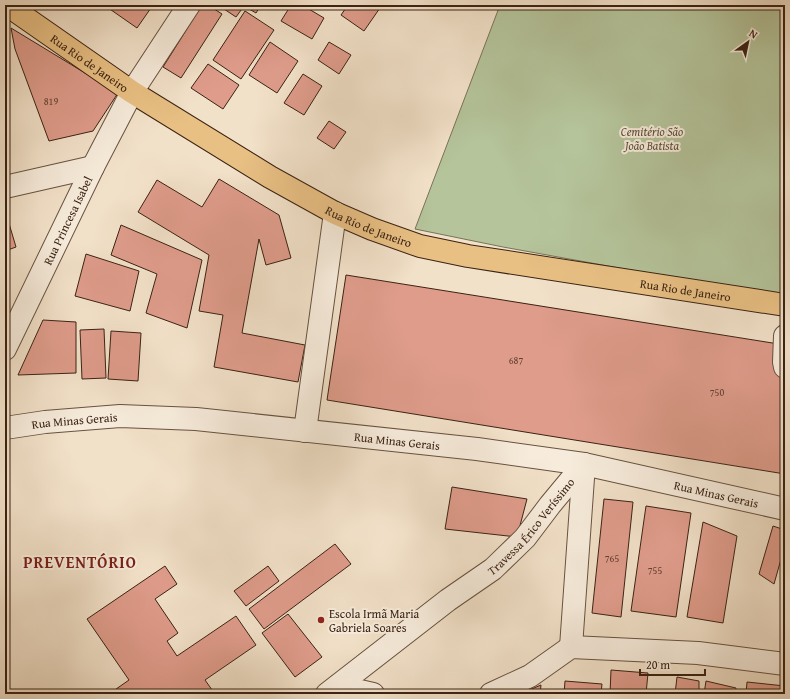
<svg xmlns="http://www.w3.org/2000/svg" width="790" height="699" viewBox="0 0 790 699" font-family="'Gentium Book Plus',serif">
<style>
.green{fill:#b5c49b;stroke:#787357}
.building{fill:#df9c8b;stroke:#3a2213}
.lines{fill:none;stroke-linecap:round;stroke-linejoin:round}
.minor-casing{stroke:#685240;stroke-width:24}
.major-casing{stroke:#3a2213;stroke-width:24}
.minor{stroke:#f7ecdc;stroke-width:22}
.major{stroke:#e9c084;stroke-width:22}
.poi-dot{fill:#8f2418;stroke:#f7ecdc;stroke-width:1.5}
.labels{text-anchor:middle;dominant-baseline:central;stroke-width:4;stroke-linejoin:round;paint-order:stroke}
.number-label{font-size:10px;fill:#634031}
.street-label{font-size:12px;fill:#3a2213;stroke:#f7ecdc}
.park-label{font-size:12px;font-style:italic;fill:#594a35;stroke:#f7ecdc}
.poi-label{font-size:12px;fill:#3a2213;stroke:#f7ecdc;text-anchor:start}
.district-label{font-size:16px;font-weight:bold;letter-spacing:1px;fill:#7a1f14;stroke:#f7ecdc}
</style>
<rect width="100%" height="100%" fill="#f2e1c9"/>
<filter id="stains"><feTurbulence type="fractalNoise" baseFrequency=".005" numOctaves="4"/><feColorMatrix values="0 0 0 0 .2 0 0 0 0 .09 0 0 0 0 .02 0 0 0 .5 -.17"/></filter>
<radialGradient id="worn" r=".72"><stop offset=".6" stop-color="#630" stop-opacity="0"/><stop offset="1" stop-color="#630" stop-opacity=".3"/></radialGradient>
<!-- green -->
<path class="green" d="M500,5h285v293l-282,-51 -88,-18z"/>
<!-- building -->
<g class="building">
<path d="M104,5h49l-16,23z"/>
<path d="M202,5h6l14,9 -41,64 -18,-11z"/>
<path d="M218,5h43l-5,8 -12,-7 -8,11z"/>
<path d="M291,5h11l22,13 -12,21 -31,-18z"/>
<path d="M348,5h34l-18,26 -23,-16z"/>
<path d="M245,11l29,19 -33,49 -28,-19z"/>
<path d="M11,28l107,65 -25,38 -44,10 -34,-92z"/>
<path d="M270,42l28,19 -21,32 -28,-18z"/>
<path d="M329,42l22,13 -12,19 -21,-14z"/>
<path d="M208,64l31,21 -16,24 -32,-21z"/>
<path d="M303,74l19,12 -18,29 -20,-12z"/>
<path d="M329,121l17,11 -12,17 -17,-11z"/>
<path d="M219,179l60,36 12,43 -25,7 -7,-26 -17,94 63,12 -7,37 -84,-15 9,-52 -24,-4 10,-56 -71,-43 19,-32 45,27z"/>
<path d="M5,210l11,37 -11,4z"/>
<path d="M121,225l81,35 -15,68 -41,-15 11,-39 -46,-19z"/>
<path d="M86,254l53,17 -9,40 -55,-15z"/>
<path d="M346,275l439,70v129l-458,-74z"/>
<path d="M43,320l33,2v51l-58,2z"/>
<path d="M104,329l2,49 -24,1 -2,-49z"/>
<path d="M111,331l30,2 -3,48 -30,-2z"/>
<path d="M452,487l75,12 -10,38 -72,-8z"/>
<path d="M604,499l29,3 -12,115 -29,-4z"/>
<path d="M646,506l45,7 -15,104 -45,-6z"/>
<path d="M703,522l34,14 -14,87 -36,-6z"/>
<path d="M773,526l12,4v15l-11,39 -15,-10z"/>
<path d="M335,544l16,20 -87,65 -15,-20z"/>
<path d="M165,566l12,18 -22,15 23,34 -11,8 10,15 59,-40 20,29 -51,35 10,14h-106l20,-14 -42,-61z"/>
<path d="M268,566l11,15 -33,25 -12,-15z"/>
<path d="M288,614l34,43 -27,20 -33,-44z"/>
<path d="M611,670l37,3 -2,21h-36z"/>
<path d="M677,677l22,4v13h-24z"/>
<path d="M565,681l37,3 -1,10h-37z"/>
<path d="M706,681l30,7 -1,6h-31z"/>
<path d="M747,682l38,4v8h-39z"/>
<path d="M541,685l-1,9h-20z"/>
</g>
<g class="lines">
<defs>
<g id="minor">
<path d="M5,187l88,-20"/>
<path d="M785,336l-1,26 1,5"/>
<path id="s1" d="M5,349l88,-182 39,-75 57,-87"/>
<path id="s2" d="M5,428l40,-6 75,-6 76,3 281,30 107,15 201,45"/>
<path d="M305,431l30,-218"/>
<path d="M571,647l13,-183"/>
<path d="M338,686l35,8"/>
<path id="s3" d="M327,694l121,-94 45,-31 32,-31 25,-33 34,-41"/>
<path d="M491,694l39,-18 41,-29 127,6 87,11"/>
</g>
<g id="major">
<path id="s4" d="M7,5l125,87 138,85 65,36 37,16 48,17 48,10 317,49"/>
</g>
</defs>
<!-- minor casing -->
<use href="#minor" class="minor-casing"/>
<!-- major casing -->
<use href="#major" class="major-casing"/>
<!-- minor -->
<use href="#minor" class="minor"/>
<!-- major -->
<use href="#major" class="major"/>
</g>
<!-- markers -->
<circle class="poi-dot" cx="321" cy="620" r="4"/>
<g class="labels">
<!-- number labels -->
<g class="number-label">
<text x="51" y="101">819</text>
<text x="516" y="360">687</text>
<text x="717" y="392">750</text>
<text x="612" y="558">765</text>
<text x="655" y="570">755</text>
</g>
<!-- street labels -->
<g class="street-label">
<text stroke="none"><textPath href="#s4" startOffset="101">Rua Rio de Janeiro</textPath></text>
<text stroke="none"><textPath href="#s1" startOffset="143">Rua Princesa Isabel</textPath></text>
<text stroke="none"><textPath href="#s4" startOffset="425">Rua Rio de Janeiro</textPath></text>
<text stroke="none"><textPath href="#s4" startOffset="749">Rua Rio de Janeiro</textPath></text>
<text stroke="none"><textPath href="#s2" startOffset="70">Rua Minas Gerais</textPath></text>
<text stroke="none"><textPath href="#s2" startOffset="394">Rua Minas Gerais</textPath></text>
<text stroke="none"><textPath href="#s2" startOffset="718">Rua Minas Gerais</textPath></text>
<text stroke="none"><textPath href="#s3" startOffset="265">Travessa Érico Veríssimo</textPath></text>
</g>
<!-- park labels -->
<g class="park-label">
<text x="652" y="131">Cemitério São<tspan x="652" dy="14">João Batista</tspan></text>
</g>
<!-- poi labels -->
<g class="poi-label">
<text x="329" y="613">Escola Irmã Maria<tspan x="329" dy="14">Gabriela Soares</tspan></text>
</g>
<!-- district labels -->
<g class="district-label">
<text x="80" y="562">PREVENTÓRIO</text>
</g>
</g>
<!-- margin -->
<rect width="790" height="699" fill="none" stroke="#f2e1c9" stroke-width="20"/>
<rect x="6" y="6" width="778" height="687" fill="none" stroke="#3a2213" stroke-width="2"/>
<rect x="10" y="10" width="770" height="679" fill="none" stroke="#3a2213"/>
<!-- north arrow -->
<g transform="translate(748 42) rotate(33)" stroke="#f7ecdc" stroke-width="3" paint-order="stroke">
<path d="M0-3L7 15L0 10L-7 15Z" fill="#3a2213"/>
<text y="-6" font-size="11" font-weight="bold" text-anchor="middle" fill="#3a2213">N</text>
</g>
<!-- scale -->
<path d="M640 669v6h65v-6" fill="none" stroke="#3a2213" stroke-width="2"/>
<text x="646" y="669" font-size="12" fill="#3a2213" stroke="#f7ecdc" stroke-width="3" paint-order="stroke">20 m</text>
<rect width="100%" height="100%" filter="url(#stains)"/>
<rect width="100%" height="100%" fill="url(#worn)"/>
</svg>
